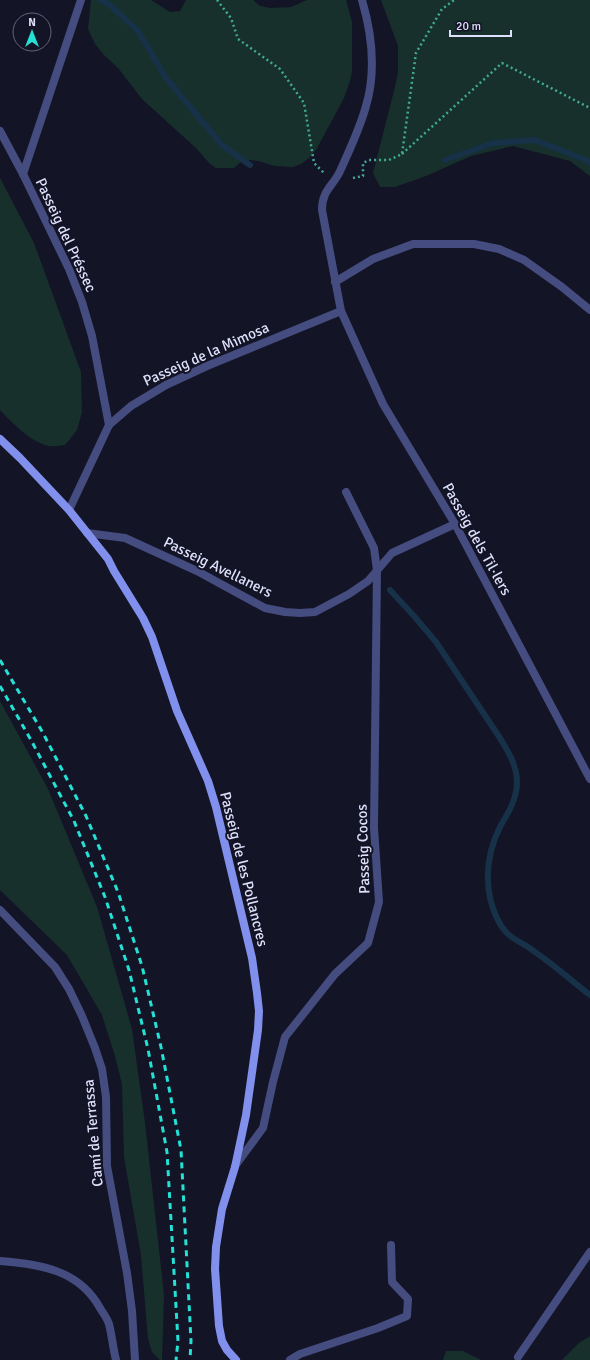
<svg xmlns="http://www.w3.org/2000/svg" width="590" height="1360" viewBox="0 0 590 1360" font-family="Signika,sans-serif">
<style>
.green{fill:#17302b}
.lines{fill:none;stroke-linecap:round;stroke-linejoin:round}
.stream{stroke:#163148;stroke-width:6}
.path{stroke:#41ab94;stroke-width:2.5;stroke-dasharray:2 3;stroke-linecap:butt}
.street{stroke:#454c7f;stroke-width:8}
.secondary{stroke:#8290ed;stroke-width:8}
.rail{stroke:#24e0d5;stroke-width:3;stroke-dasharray:6 5;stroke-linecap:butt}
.labels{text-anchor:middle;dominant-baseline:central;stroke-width:4;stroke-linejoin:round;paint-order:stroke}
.street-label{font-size:15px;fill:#dedffa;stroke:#141427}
</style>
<rect width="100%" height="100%" fill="#141427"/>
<!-- green -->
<g class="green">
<path d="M91,0h60l19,12 10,-1 6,-11h67l7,6 10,2 21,-1 16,-7h39l6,22v50l-2,9 -6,17 -28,52 -7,8 -8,6 -8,3 -18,-1 -17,-5 -8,-1 -9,2 -7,6h-18l-7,-5 -12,-14 -55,-50 -24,-31 -14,-13 -9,-11 -7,-15z"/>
<path d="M381,0h209v176l-20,-15 -57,-15 -42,10 -45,20 -31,11h-15l-7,-14 22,-86 3,-15v-26z"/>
<path d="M0,178l34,65 47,129 1,40 -5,18 -12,15c-5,0 -11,2 -16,1 -17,-3 -38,-24 -49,-36z"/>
<path d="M0,701l48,88 49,118 35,122 13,94 19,172 -2,65h-2l-8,-8 -4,-13 -7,-84 -17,-98 -2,-73 -7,-28 -13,-41 -35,-60 -67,-65z"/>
<path d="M590,1336v24h-28l17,-17z"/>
<path d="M446,1351h17l18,9h-38z"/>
</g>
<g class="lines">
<!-- stream -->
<g class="stream">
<path d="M100,0l9,4 29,27 28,47 56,67 28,20"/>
<path d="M445,160l48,-17 42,-3 51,20 4,3"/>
<path d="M390,590l24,26 22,26 62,93c9,14 19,30 19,47 0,16 -8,30 -16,43 -12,23 -16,48 -11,73 3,12 8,26 17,35 8,8 20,12 28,19 19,13 37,29 55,43"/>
</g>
<!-- path -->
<g class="path">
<path d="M217,0l14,18 7,21 42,30 24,34 10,60 10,10"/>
<path d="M402,154l100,-91 88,45"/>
<path d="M353,178l10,-2v-13l6,-3h20l13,-6 14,-101 26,-44 12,-9"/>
</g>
<!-- street -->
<g class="street">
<path d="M362,0c10,34 14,72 4,106 -6,22 -16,43 -25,63 -7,17 -19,20 -19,41l19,101 42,93 72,120 135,255"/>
<path d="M0,131l23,43 46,95 13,33 10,34 17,89"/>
<path d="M23,174l58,-174"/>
<path d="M335,282l38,-23 40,-15h61l25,5 25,11 38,27 28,23"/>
<path d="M69,510l40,-85 22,-19 35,-21 41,-19 134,-55"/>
<path d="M87,533l38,5 72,33 68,37 20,4 15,1 15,-1 34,-18 19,-13 24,-28 63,-29"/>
<path d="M0,910l55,57 14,22 13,27 13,32 7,21 4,28 1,69 20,107 5,38 3,49"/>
<path d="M235,1166l28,-38 10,-46 12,-45 50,-63 33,-31 11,-41 -5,-74 3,-258 -3,-22 -28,-56"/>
<path d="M0,1261c40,3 79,9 100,47 3,5 7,10 9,16 3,12 4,24 7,36"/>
<path d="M518,1357l72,-105"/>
<path d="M290,1360l10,-6 78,-26 29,-12 1,-17 -16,-17 -1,-37"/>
</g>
<!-- secondary -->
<path class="secondary" d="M0,439l20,19 49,52 39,49 6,12 29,47 9,19 25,74 31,70 8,26 36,151 5,35 2,18 -1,19 -12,85 -11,52 -13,42 -6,38 -1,22 4,57 3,15 5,9 9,10"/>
<!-- rail -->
<g class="rail">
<path d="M0,660l43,73 43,83 32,76 24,74 19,81 20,103 10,191 -1,19"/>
<path d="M0,686l31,54 43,81 31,76 24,73 19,79 19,103 11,189 -2,19"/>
</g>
</g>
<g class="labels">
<!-- street labels -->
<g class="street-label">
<text transform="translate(66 235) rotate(65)">Passeig del Préssec</text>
<text transform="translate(206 354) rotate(-24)">Passeig de la Mimosa</text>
<text transform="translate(477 539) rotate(61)">Passeig dels Til·lers</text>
<text transform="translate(218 567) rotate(26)">Passeig Avellaners</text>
<text transform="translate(363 849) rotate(-92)">Passeig Cocos</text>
<text transform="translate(244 869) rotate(76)">Passeig de les Pollancres</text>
<text transform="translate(93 1133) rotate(-95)">Camí de Terrassa</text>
</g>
</g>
<!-- north arrow -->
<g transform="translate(32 32)"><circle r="19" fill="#141427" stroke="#65657b"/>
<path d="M0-3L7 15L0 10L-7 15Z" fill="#24e0d5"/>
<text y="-6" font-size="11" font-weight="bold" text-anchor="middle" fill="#dedffa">N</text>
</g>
<!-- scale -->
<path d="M450 30v6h61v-6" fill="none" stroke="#dedffa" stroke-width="2"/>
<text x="456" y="30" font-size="12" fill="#dedffa" stroke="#141427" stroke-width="3" paint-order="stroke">20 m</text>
</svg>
